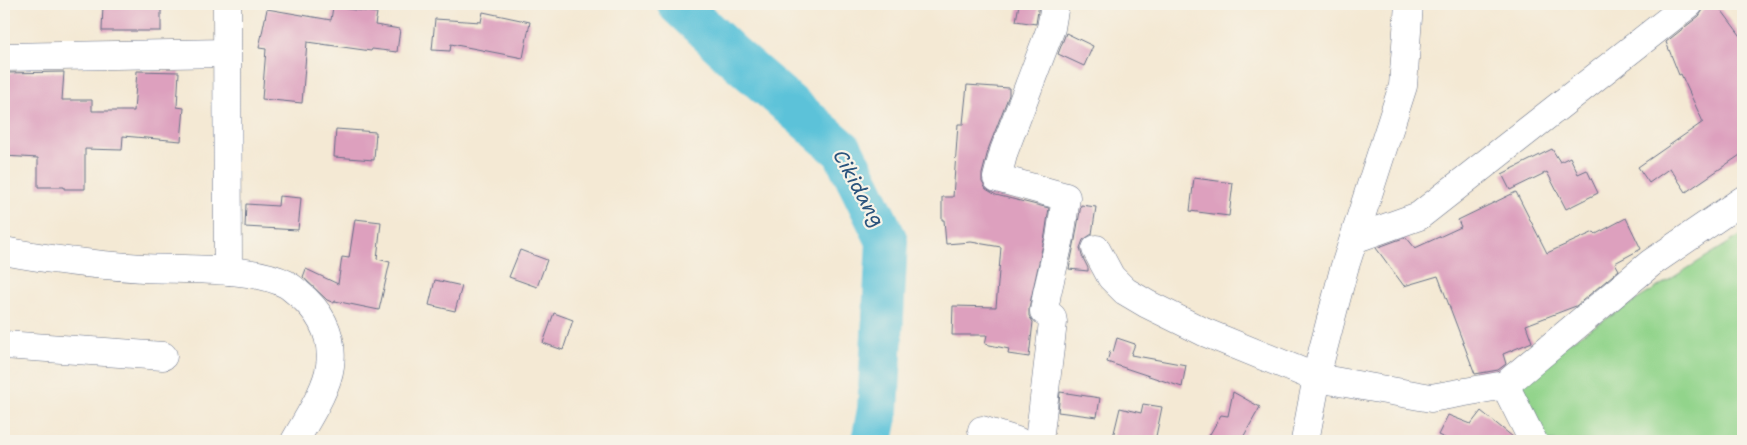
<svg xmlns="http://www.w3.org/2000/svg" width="1747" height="445" viewBox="0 0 1747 445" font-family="'Shantell Sans',sans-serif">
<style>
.green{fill:#92d48b;stroke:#568274}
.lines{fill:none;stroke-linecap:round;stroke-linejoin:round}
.river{stroke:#5cc2d9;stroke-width:42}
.building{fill:#dda0be}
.minor-casing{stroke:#677087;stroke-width:29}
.minor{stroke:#fff;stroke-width:28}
.labels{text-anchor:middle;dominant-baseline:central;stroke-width:4.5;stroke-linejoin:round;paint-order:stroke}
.water-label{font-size:20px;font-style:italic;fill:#2b547d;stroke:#f7f3e8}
</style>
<rect width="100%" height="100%" fill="#f7f3e8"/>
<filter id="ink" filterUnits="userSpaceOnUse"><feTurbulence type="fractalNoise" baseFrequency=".02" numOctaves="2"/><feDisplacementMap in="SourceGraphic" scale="10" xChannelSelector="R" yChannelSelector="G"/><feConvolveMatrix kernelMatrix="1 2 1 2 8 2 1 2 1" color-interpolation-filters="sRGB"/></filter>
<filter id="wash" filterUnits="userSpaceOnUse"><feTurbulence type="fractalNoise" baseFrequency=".0096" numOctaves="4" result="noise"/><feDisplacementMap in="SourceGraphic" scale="20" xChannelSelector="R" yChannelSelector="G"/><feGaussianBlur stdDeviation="1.12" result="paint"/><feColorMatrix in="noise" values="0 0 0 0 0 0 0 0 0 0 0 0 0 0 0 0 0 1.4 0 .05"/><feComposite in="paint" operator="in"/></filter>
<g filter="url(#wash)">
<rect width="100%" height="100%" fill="#f4e9d4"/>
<!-- green -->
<path class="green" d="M1743,234v207h-198l-37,-61z"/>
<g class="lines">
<!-- river -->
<path class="river" d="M678,4l54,51 111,96 44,90 -9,169 -6,31"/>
</g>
<g id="blocks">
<!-- building -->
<g class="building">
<path d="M103,4h58v27h-59z"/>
<path d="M1019,4h20l-3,20 -20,-3z"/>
<path d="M1704,4h13l26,35v114l-57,39 -16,-24 -21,15 -11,-16 65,-45 -22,-48 -2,1 -13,-33 33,-26 4,-6z"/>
<path d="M333,7l44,6 -2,12 25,4 -3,23 -25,-3 -1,2 -64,-9 -5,61 -40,-4 4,-50 -7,-1 8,-39 64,11z"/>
<path d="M483,12l47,10 -7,36 -72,-14 -1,7 -18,-1 3,-31 46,3z"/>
<path d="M1066,33l27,13 -9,20 -26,-12z"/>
<path d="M137,71l42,1 -2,35 7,1 -3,33 -58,-5 -1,14 -37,-1v40h-21v-2h-26v-29l-34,-2v-83l60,-1 -2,28h30v11h42z"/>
<path d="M967,85l42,3v7l-20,52 -7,27v8l4,7 10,6 53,13 -4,27 -16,73v8l4,6 -4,35 -21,-3 1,-5 -24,-5 2,-9h-35l1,-29 43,1 5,-60 -30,-5 -25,2 -2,-24h-2v-23h11l5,-73h5z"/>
<path d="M336,129l40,3 -2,28 -40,-3z"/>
<path d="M1552,149l8,13 10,-5 8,17 9,-4 11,23 -32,16 -19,-37 -37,18 -8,-16z"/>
<path d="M1194,178l39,5 -4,33 -39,-5z"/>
<path d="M1516,192l31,61 47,-21 2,2 30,-16 15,31 -26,14 4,7 -43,36 -50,19 6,17 -29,12 3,10 -8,6 -23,4 -37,-98 -34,10 -28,-38 30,-11 9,11 46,-21 -3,-7z"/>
<path d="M279,196l22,2 -3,32 -53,-3 1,-23 32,2z"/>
<path d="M1081,205l15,2 -4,27 -9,6 -3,8 2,8 6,12v3l-19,-2 6,-29z"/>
<path d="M355,219l26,3 -4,37 13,3 -11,48 -44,-9 -1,2 -7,-3 -24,-23 3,-8 32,15 4,-27 7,1z"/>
<path d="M520,250l27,10 -10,27 -28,-10z"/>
<path d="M435,280l27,6 -7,25 -26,-6z"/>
<path d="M554,313l19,7 -10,30 -20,-7z"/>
<path d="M1117,338l18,6 -4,11 55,10 -4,22 -75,-25 3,-11 3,1z"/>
<path d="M1060,392l40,6 -3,19 -39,-5z"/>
<path d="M1233,392l27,15 -19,34h-35l15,-26 7,1z"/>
<path d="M1143,404l19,3 -7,34h-43l8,-33 21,5z"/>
<path d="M1481,411l32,26 3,4h-65l-13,-6 10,-20 23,9z"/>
</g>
</g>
</g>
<g filter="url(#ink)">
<use href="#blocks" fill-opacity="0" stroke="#677087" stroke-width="1"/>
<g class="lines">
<defs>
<g id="minor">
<path d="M227,4l1,267"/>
<path d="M4,57l222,-4"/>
<path d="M1354,239l65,-23 270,-212"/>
<path d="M1096,249l15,28 14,14 22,13 57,28 113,46 114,20 74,-13 28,56"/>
<path d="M4,251c46,9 92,14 139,17 41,2 107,-2 143,16 4,2 8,6 12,9 23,19 36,43 32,73 -3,24 -23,53 -35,75"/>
<path d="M4,345l159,11"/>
<path d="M1505,385l146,-122 92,-63"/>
<path d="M982,430l35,11"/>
<path d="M1039,441l14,-119 -1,-5 -8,-6 3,-18 13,-55 6,-41 -69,-19 7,-27 47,-123 4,-24"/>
<path d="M1305,441l15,-80 24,-92 59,-183 6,-82"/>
</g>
</defs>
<!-- minor casing -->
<use href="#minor" class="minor-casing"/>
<!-- minor -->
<use href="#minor" class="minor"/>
</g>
</g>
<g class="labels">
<!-- water labels -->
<g class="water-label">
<text transform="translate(859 188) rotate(61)">Cikidang</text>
</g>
</g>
<!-- margin -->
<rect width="1747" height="445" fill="none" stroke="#f7f3e8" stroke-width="20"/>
</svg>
